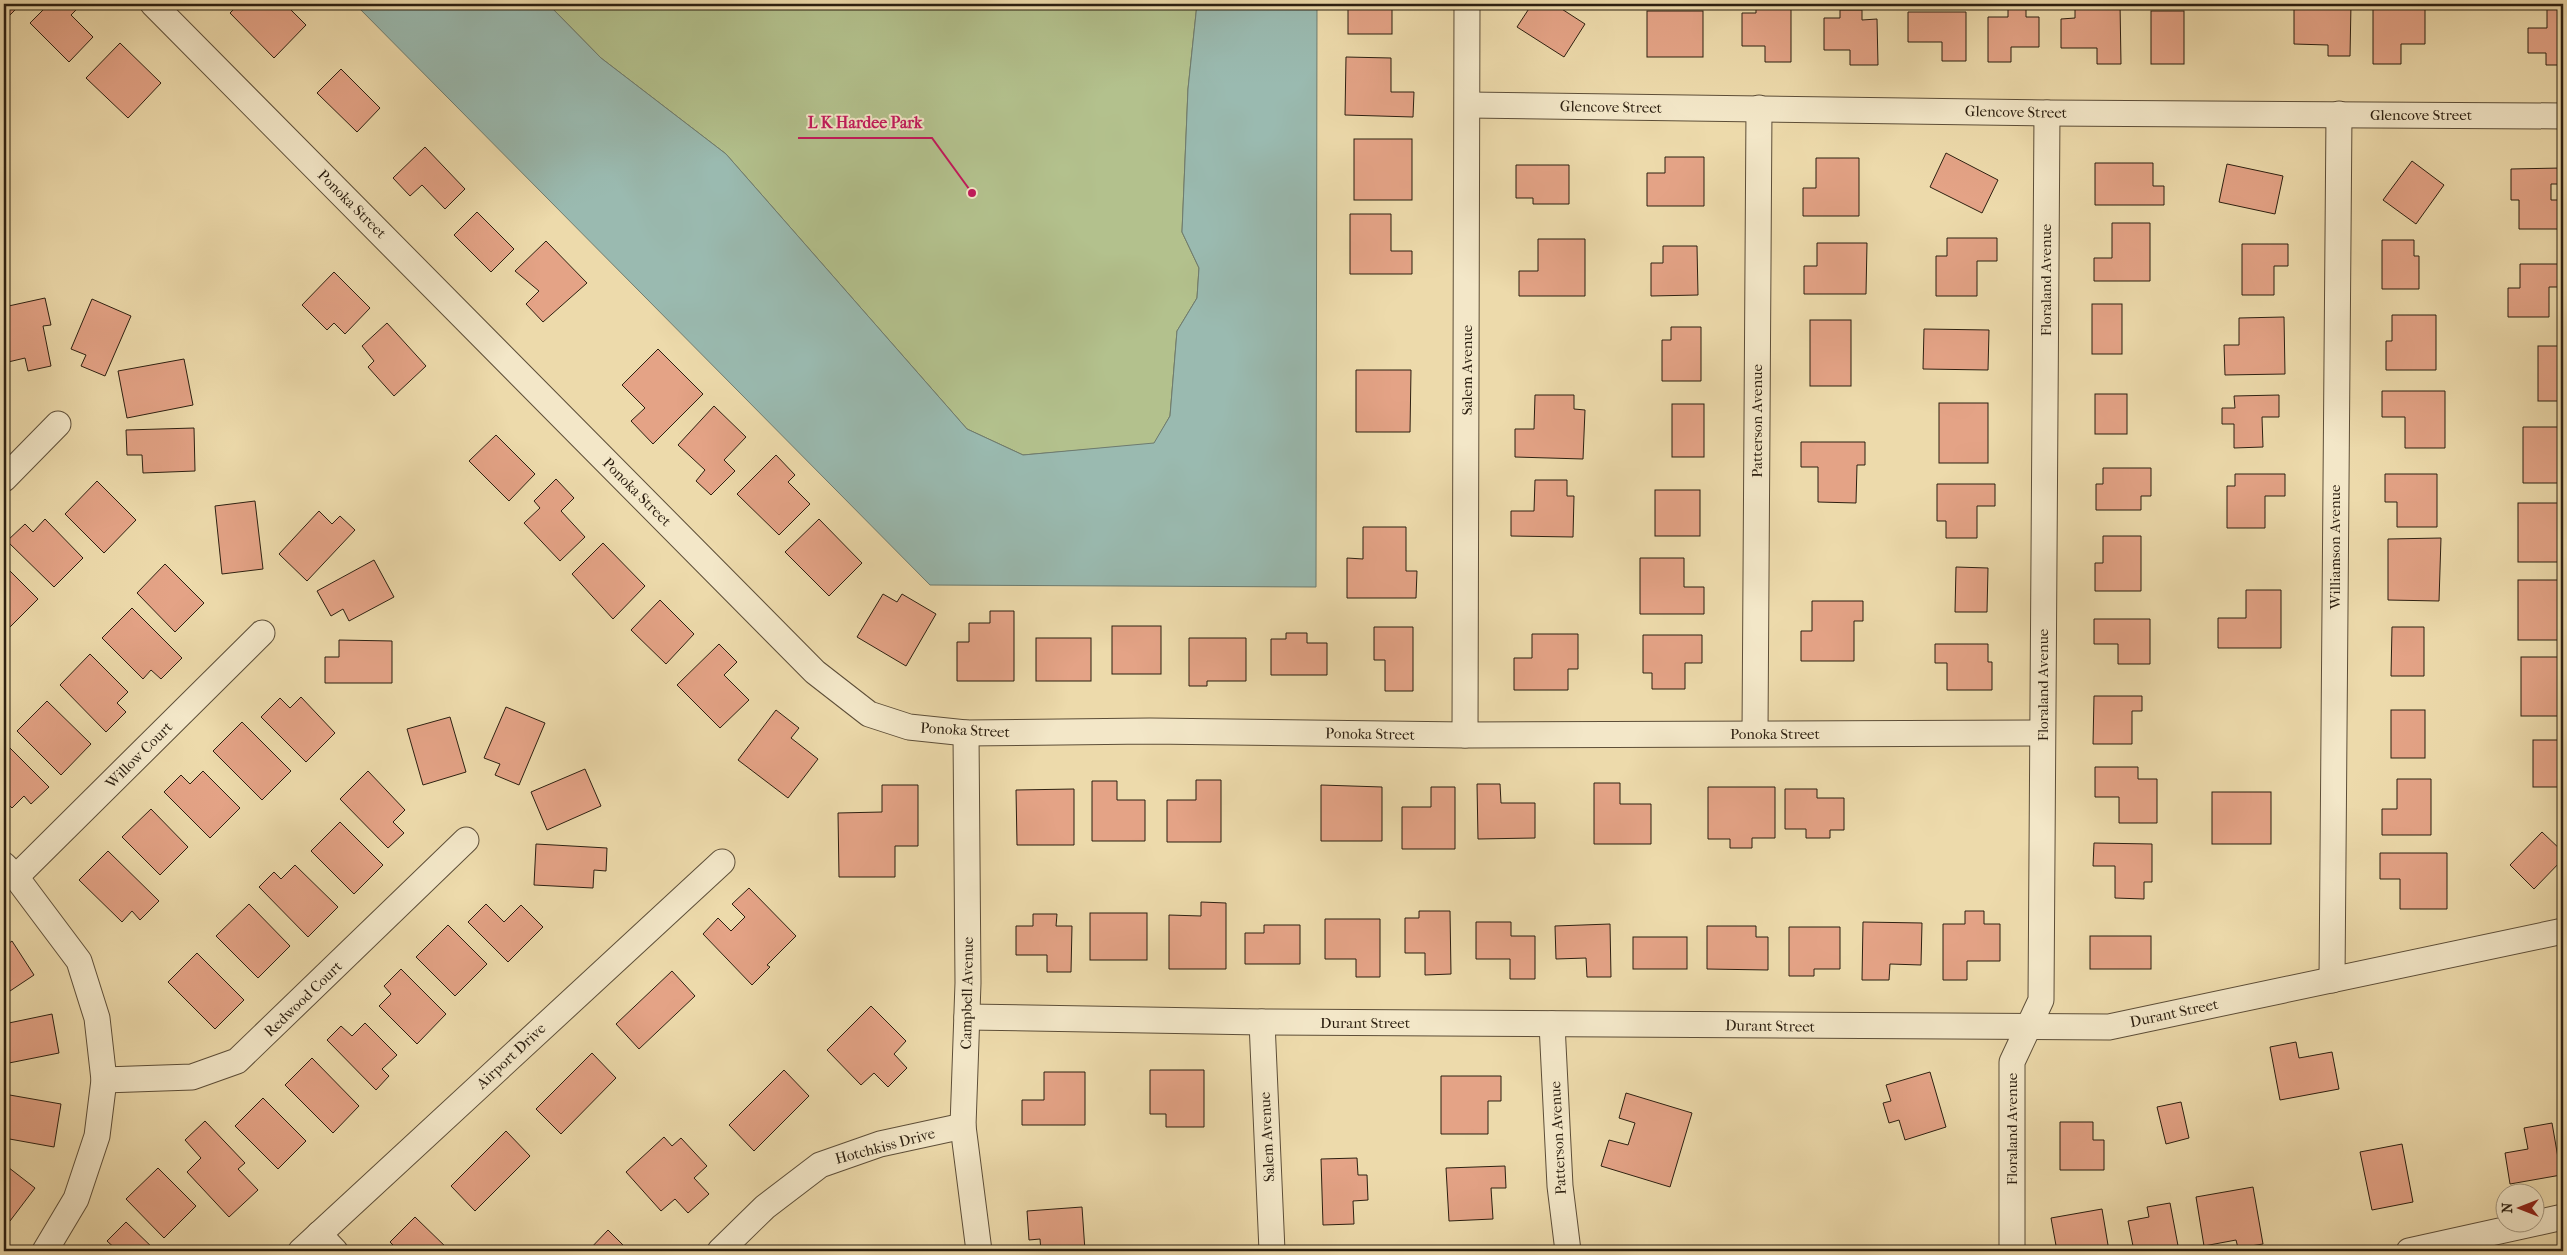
<svg xmlns="http://www.w3.org/2000/svg" width="2567" height="1255" viewBox="0 0 2567 1255" font-family="'IM FELL French Canon',serif">
<style>
.green{fill:#b3c18d;stroke:#70704f}
.water{fill:#9abab0;stroke:#6e7c70}
.building{fill:#e4a386;stroke:#2d2011}
.lines{fill:none;stroke-linecap:round;stroke-linejoin:round}
.minor-casing{stroke:#5d4e38;stroke-width:27}
.minor{stroke:#f3e7c8;stroke-width:25}
.labels{text-anchor:middle;dominant-baseline:central;stroke-width:4;stroke-linejoin:round;paint-order:stroke}
.street-label{font-size:15px;fill:#2d2011;stroke:#f3e7c8}
.leader{fill:none;stroke:#c2185b;stroke-width:2}
.callout-dot{fill:#c2185b;stroke:#f3e7c8;stroke-width:2}
.callout-label{font-size:16px;text-anchor:middle;font-weight:bold;fill:#c2185b;stroke:#f3e7c8;stroke-width:4;stroke-linejoin:round;paint-order:stroke}
</style>
<rect width="100%" height="100%" fill="#eddaab"/>
<filter id="stains"><feTurbulence type="fractalNoise" baseFrequency=".004" numOctaves="4"/><feColorMatrix values="0 0 0 0 .2 0 0 0 0 .09 0 0 0 0 .02 0 0 0 .5 -.17"/></filter>
<radialGradient id="worn" r=".72"><stop offset=".6" stop-color="#630" stop-opacity="0"/><stop offset="1" stop-color="#630" stop-opacity=".3"/></radialGradient>
<!-- green -->
<path class="green" d="M548,4h649l-9,85 -6,143 17,36 -2,30 -20,33 -7,85 -16,28 -131,11 -56,-26 -241,-275 -125,-96z"/>
<!-- water -->
<path class="water" d="M355,4h193l53,54 125,96 241,275 56,26 131,-12 16,-27 7,-85 20,-33 2,-30 -17,-36 6,-143 9,-85h120l-1,583 -386,-2z"/>
<!-- building -->
<g class="building">
<path d="M4,4h17l-17,17z"/>
<path d="M49,4h33l-11,11 22,22 -24,25 -39,-39z"/>
<path d="M239,4h46l21,21 -32,33 -44,-45z"/>
<rect x="1348" y="4" width="44" height="30"/>
<path d="M1532,4h22l31,20 -21,33 -47,-30z"/>
<path d="M1756,4h35v58h-26v-16h-23v-33h14z"/>
<path d="M2008,4h18v13h13v30h-28v15h-23v-45h20z"/>
<path d="M2099,4h21l1,60h-24v-16h-36v-29l14,-1v-12h24z"/>
<path d="M2294,4h57l-1,52h-22v-11l-34,-1z"/>
<path d="M2373,5h52v39h-24v20h-28z"/>
<path d="M2547,8h16v57h-17v-12h-18v-25h19z"/>
<path d="M1840,10h22v10l15,-1 1,46h-28v-15h-26v-32h16z"/>
<rect x="1647" y="11" width="56" height="46"/>
<rect x="2151" y="11" width="33" height="53"/>
<path d="M1908,12h58v49h-24v-19h-34z"/>
<path d="M120,43l41,40 -33,35 -42,-40z"/>
<path d="M1346,57l45,1v34h23l-1,25 -68,-2z"/>
<path d="M341,69l39,39 -23,24 -40,-39z"/>
<rect x="1354" y="139" width="58" height="61"/>
<path d="M425,147l40,42 -20,20 -23,-24 -12,11 -17,-18z"/>
<path d="M1946,153l52,27 -16,33 -52,-26z"/>
<path d="M1665,157h39v49h-57v-33h18z"/>
<path d="M1816,158h43v58h-56v-28h13z"/>
<path d="M2412,161l32,24 -28,39 -33,-24z"/>
<path d="M2095,163h58v23h11v19h-69z"/>
<path d="M2227,164l56,12 -8,38 -56,-12z"/>
<path d="M1516,165h53v39h-36v-6h-17z"/>
<path d="M2561,168v16h-10v16h12v29h-44v-29h-8v-31z"/>
<path d="M477,212l37,37 -23,23 -37,-37z"/>
<path d="M1350,214h41v37h21v23h-62z"/>
<path d="M2112,223h38v58h-56v-23h18z"/>
<path d="M1947,238h50v23h-20v35h-41v-40h11z"/>
<path d="M1538,239h47v57h-66v-25h19z"/>
<path d="M2382,240h32v16h5v33h-37z"/>
<path d="M546,241l41,42 -44,39 -17,-18 13,-13 -24,-20z"/>
<path d="M1817,243h50l-1,51h-62v-28h13z"/>
<path d="M2242,244h46v22h-14v29h-32z"/>
<path d="M1663,246h34l1,49 -47,1v-33h12z"/>
<path d="M2520,264h43v23h-14v30h-41v-29h12z"/>
<path d="M334,272l36,36 -25,26 -11,-11 -7,7 -25,-25z"/>
<path d="M45,298l6,27 -8,1 8,40 -23,5 -3,-13 -21,5v-56z"/>
<path d="M92,299l39,17 -26,60 -24,-10 5,-11 -15,-6z"/>
<rect x="2092" y="304" width="30" height="50"/>
<path d="M2392,315h44v55h-50v-29h6z"/>
<path d="M2284,317l1,57 -60,1 -1,-30h15v-27z"/>
<rect x="1810" y="320" width="41" height="66"/>
<path d="M387,323l39,43 -32,30 -26,-29 6,-6 -12,-15z"/>
<path d="M1671,327h30v54h-39v-41h9z"/>
<path d="M1924,329l65,1 -1,40 -65,-1z"/>
<rect x="2538" y="346" width="25" height="55"/>
<path d="M658,349l45,45 -50,50 -22,-23 14,-13 -23,-23z"/>
<path d="M184,359l9,46 -66,13 -9,-47z"/>
<path d="M1356,370h55l-1,62h-54z"/>
<path d="M2382,391h63v57h-40v-31h-23z"/>
<rect x="2095" y="394" width="32" height="40"/>
<path d="M1535,395h39v14l11,1 -2,49 -68,-2v-28h19z"/>
<path d="M2279,395v22h-17l1,30 -29,1v-24h-12v-16h13l-1,-12z"/>
<rect x="1939" y="403" width="49" height="60"/>
<rect x="1672" y="404" width="32" height="53"/>
<path d="M714,406l32,31 -22,23 11,11 -24,24 -15,-14 9,-11 -27,-25z"/>
<path d="M2523,427h40l-1,56h-39z"/>
<path d="M194,428l1,43 -52,2 -1,-18h-15l-1,-25z"/>
<path d="M496,435l39,39 -26,27 -40,-40z"/>
<path d="M1801,442h64v23h-8l-1,38 -38,-1v-35h-17z"/>
<path d="M776,455l19,20 -7,7 22,22 -31,31 -42,-41z"/>
<path d="M2103,468h48v28h-10v14h-45v-26h7z"/>
<path d="M2235,474h50v22h-20v32h-38v-42h8z"/>
<path d="M2385,474h52v53h-40v-25h-12z"/>
<path d="M556,479l18,19 -13,13 24,26 -25,24 -36,-38 16,-15 -6,-7z"/>
<path d="M1535,480h32v16h7l-1,41 -62,-1v-25h23z"/>
<path d="M97,481l39,39 -32,33 -39,-39z"/>
<path d="M1937,484h58v22h-18v32h-31v-17h-9z"/>
<rect x="1655" y="490" width="45" height="46"/>
<path d="M255,501l8,68 -41,5 -7,-68z"/>
<rect x="2518" y="503" width="45" height="59"/>
<path d="M319,511l13,13 8,-8 15,14 -48,51 -28,-27z"/>
<path d="M45,519l38,39 -29,29 -47,-46 18,-17 8,8z"/>
<path d="M819,519l43,44 -33,33 -44,-44z"/>
<path d="M1363,527h43v44h11l-1,27h-69v-40l16,1z"/>
<path d="M2103,536h38v55h-46v-28h8z"/>
<path d="M2441,538l-2,63 -51,-1v-61z"/>
<path d="M603,543l42,43 -32,33 -41,-45z"/>
<path d="M1640,558h44v29h20v27h-64z"/>
<path d="M374,560l20,37 -45,24 -6,-12 -12,7 -14,-25z"/>
<path d="M165,564l39,39 -29,29 -38,-39z"/>
<path d="M4,565l34,34 -32,32 -2,-2z"/>
<path d="M1956,567l32,1 -1,44h-32z"/>
<rect x="2518" y="580" width="45" height="60"/>
<path d="M2246,590h35v58h-63v-30h28z"/>
<path d="M883,594l14,8 5,-8 34,20 -30,52 -49,-29z"/>
<path d="M660,600l34,34 -28,30 -35,-34z"/>
<path d="M1812,601h51v20h-9v40h-53v-30h11z"/>
<path d="M132,608l50,50 -21,21 -10,-9 -8,9 -41,-41z"/>
<path d="M990,611h24v70h-57v-39h12v-19h21z"/>
<path d="M2094,619h56v45h-32v-20h-24z"/>
<rect x="1112" y="626" width="49" height="48"/>
<path d="M1374,627h39v64h-28v-31h-11z"/>
<path d="M2392,627h32v49h-33z"/>
<path d="M1286,633h21v10h20v32h-56v-36h15z"/>
<path d="M1532,634h46v35h-10v21h-54v-32h18z"/>
<path d="M1643,635h59v28h-17v26h-33v-16h-9z"/>
<rect x="1036" y="638" width="55" height="43"/>
<path d="M1189,638h57v43h-39v5h-18z"/>
<path d="M339,640l53,1v42h-67v-26h14z"/>
<path d="M719,644l18,18 -13,13 25,25 -29,28 -43,-43z"/>
<path d="M1935,644h53v18h4v28h-45v-27h-12z"/>
<path d="M90,654l38,38 -11,11 9,9 -20,20 -46,-47z"/>
<rect x="2521" y="657" width="42" height="59"/>
<path d="M2094,696h48v15h-10v33h-39z"/>
<path d="M301,697l34,36 -29,29 -45,-45 19,-19 10,10z"/>
<path d="M47,701l44,43 -30,31 -44,-44z"/>
<path d="M506,707l39,16 -26,62 -24,-10 5,-11 -16,-6z"/>
<path d="M776,710l23,18 -8,10 27,21 -30,39 -50,-38z"/>
<rect x="2391" y="710" width="34" height="48"/>
<path d="M450,717l16,55 -43,13 -16,-56z"/>
<path d="M242,722l49,49 -29,29 -49,-49z"/>
<rect x="2533" y="740" width="30" height="47"/>
<path d="M4,742l45,45 -18,17 -7,-8 -12,12 -8,-8z"/>
<path d="M2095,767h43v12h19v44h-38v-26h-24z"/>
<path d="M585,769l16,37 -54,24 -16,-38z"/>
<path d="M203,771l37,37 -30,30 -46,-46 17,-17 9,9z"/>
<path d="M368,771l37,39 -12,12 11,11 -16,15 -48,-49z"/>
<path d="M2397,779h34v56h-49v-26h15z"/>
<path d="M1196,780h25v62h-54v-42h29z"/>
<path d="M1092,781h25v19h28v41h-53z"/>
<path d="M1594,783h26v21h31v40h-57z"/>
<path d="M1477,784h23l1,19h34v35l-57,1z"/>
<path d="M882,785h36v61h-23v31h-56l-1,-64 44,-1z"/>
<path d="M1321,785l61,2v54h-61z"/>
<path d="M1431,787h24v62h-53v-42h29z"/>
<path d="M1708,787h67v51h-23v10h-22v-9h-22z"/>
<path d="M1074,789v56h-57l-1,-55z"/>
<path d="M1785,789h32v9h27v32h-14v8h-24v-9h-21z"/>
<rect x="2212" y="792" width="59" height="52"/>
<path d="M151,809l37,38 -28,28 -38,-38z"/>
<path d="M340,822l43,43 -29,29 -43,-43z"/>
<path d="M2542,832l21,20v7l-29,30 -24,-24z"/>
<path d="M2094,843l58,1v38h-8v17l-29,-1v-32h-22z"/>
<path d="M536,844l71,4 -1,23 -12,-1 -1,18 -59,-3z"/>
<path d="M108,851l51,50 -19,19 -8,-9 -10,11 -43,-42z"/>
<path d="M2380,853h67v56h-47v-30h-20z"/>
<path d="M295,865l43,42 -30,30 -49,-50 15,-15 7,7z"/>
<path d="M749,888l47,48 -29,29 3,2 -18,18 -49,-51 15,-16 13,13 14,-14 -13,-13z"/>
<path d="M1201,902l25,1v66h-57v-54l32,1z"/>
<path d="M249,904l41,42 -32,32 -42,-42z"/>
<path d="M486,904l18,18 17,-17 22,22 -35,35 -40,-40z"/>
<path d="M1419,911h31l1,63 -26,1v-22h-20v-35h14z"/>
<path d="M1965,911h19v13h16v37h-33v19h-24v-56h22z"/>
<rect x="1090" y="913" width="57" height="47"/>
<path d="M1033,914h24l-1,12h16l-1,46h-24v-17h-31v-29h17z"/>
<path d="M1325,919h55v58h-24v-18h-31z"/>
<path d="M1476,922h35v14h24v43h-25v-20h-34z"/>
<path d="M1863,922l59,1 -1,42 -31,-1 -1,16h-27z"/>
<path d="M1610,924l1,53h-24l-1,-19 -30,1 -1,-33z"/>
<path d="M448,925l39,39 -32,32 -39,-39z"/>
<path d="M1264,925h36v39h-55v-31h19z"/>
<path d="M1707,926h49v11h12v33l-61,-1z"/>
<path d="M1789,927h51v42h-26v7h-25z"/>
<rect x="2090" y="936" width="61" height="33"/>
<rect x="1633" y="937" width="54" height="32"/>
<path d="M12,941l22,34 -30,20v-48z"/>
<path d="M197,953l47,47 -29,29 -47,-47z"/>
<path d="M401,969l45,45 -29,30 -38,-38 12,-12 -7,-8z"/>
<path d="M672,971l23,25 -56,53 -23,-25z"/>
<path d="M871,1006l35,35 -12,13 13,14 -19,19 -14,-14 -13,12 -34,-35z"/>
<path d="M52,1014l7,39 -55,11v-40z"/>
<path d="M365,1023l32,32 -15,14 7,7 -13,14 -49,-50 14,-14 11,10z"/>
<path d="M2296,1042l3,16 33,-6 7,37 -59,11 -10,-53z"/>
<path d="M592,1053l24,25 -55,56 -25,-25z"/>
<path d="M312,1058l47,48 -26,27 -48,-48z"/>
<path d="M784,1070l25,26 -55,55 -25,-26z"/>
<path d="M1150,1070h54v57h-38v-13h-16z"/>
<path d="M1044,1072h41v53h-63v-25h22z"/>
<path d="M1930,1072l16,55 -41,13 -6,-20 -10,3 -6,-20 8,-2 -5,-16z"/>
<path d="M1441,1076h60v25h-13v33h-47z"/>
<path d="M1626,1093l66,20 -22,74 -69,-21 8,-26 19,5 7,-22 -16,-5z"/>
<path d="M4,1094l57,10 -7,43 -50,-9z"/>
<path d="M263,1098l43,43 -28,28 -43,-43z"/>
<path d="M2181,1102l8,36 -23,6 -9,-37z"/>
<path d="M205,1121l40,42 -7,6 20,21 -29,27 -42,-45 14,-14 -16,-18z"/>
<path d="M2060,1122h33v18h11v30h-44z"/>
<path d="M2552,1123l9,52 -51,9 -5,-31 23,-4 -4,-21z"/>
<path d="M506,1131l24,25 -55,55 -24,-25z"/>
<path d="M664,1137l8,9 9,-8 26,28 -13,12 15,16 -21,19 -13,-14 -14,12 -35,-39z"/>
<path d="M2402,1144l11,58 -41,8 -12,-58z"/>
<path d="M1357,1158l1,17h9l1,25 -15,1 1,23 -31,1 -2,-66z"/>
<path d="M4,1164l31,24 -25,33 -6,-4z"/>
<path d="M1505,1166l1,22h-15l2,31 -44,2 -3,-53z"/>
<path d="M158,1168l38,38 -32,32 -38,-39z"/>
<path d="M2253,1187l10,57 -25,4 -2,-8 -32,6 -8,-49z"/>
<path d="M2170,1203l9,48h-45l-6,-30 21,-4 -2,-10z"/>
<path d="M1082,1207l3,44h-44l-1,-12 -11,1 -2,-29z"/>
<path d="M2102,1209l7,42h-52l-6,-33z"/>
<path d="M415,1217l35,34h-51l-9,-9z"/>
<path d="M126,1222l30,29h-38l-11,-10z"/>
<path d="M608,1230l21,21h-41z"/>
</g>
<g class="lines">
<defs>
<g id="minor">
<path d="M153,4l662,668 54,42 40,13 57,6 184,-2 315,4 577,-2"/>
<path d="M1468,105l579,8 516,3"/>
<path d="M4,479l54,-55"/>
<path d="M966,733l2,250 -5,143 16,125"/>
<path d="M1755,733l4,-625"/>
<path d="M1465,735l2,-731"/>
<path d="M4,865l12,12 63,84 18,57 7,62 -7,56 -21,63 -31,52"/>
<path d="M16,877l246,-244"/>
<path d="M2332,980l7,-866"/>
<path d="M967,1017l295,5 847,5 454,-96"/>
<path d="M1262,1022l10,229"/>
<path d="M1552,1024l8,162 8,65"/>
<path d="M104,1080l88,-3 45,-16 229,-221"/>
<path d="M319,1234l16,17"/>
<path d="M301,1251l421,-389"/>
<path d="M720,1251l45,-44 55,-42 60,-21 83,-18"/>
<path d="M2012,1251v-189l29,-62 6,-887"/>
<path d="M2409,1251l154,-34"/>
</g>
</defs>
<!-- minor casing -->
<use href="#minor" class="minor-casing"/>
<!-- minor -->
<use href="#minor" class="minor"/>
</g>
<g class="labels">
<!-- street labels -->
<g class="street-label">
<text transform="translate(1611 107) rotate(1)">Glencove Street</text>
<text transform="translate(2016 112) rotate(1)">Glencove Street</text>
<text x="2421" y="115">Glencove Street</text>
<text transform="translate(352 204) rotate(45)">Ponoka Street</text>
<text transform="translate(2046 280) rotate(-90)">Floraland Avenue</text>
<text transform="translate(1467 370) rotate(-90)">Salem Avenue</text>
<text transform="translate(1757 421) rotate(-90)">Patterson Avenue</text>
<text transform="translate(637 492) rotate(45)">Ponoka Street</text>
<text transform="translate(2335 547) rotate(-90)">Williamson Avenue</text>
<text transform="translate(2043 685) rotate(-90)">Floraland Avenue</text>
<text transform="translate(965 730) rotate(3)">Ponoka Street</text>
<text transform="translate(1370 734) rotate(1)">Ponoka Street</text>
<text x="1775" y="734">Ponoka Street</text>
<text transform="translate(139 755) rotate(-45)">Willow Court</text>
<text transform="translate(967 993) rotate(-89)">Campbell Avenue</text>
<text transform="translate(303 999) rotate(-44)">Redwood Court</text>
<text transform="translate(2174 1013) rotate(-12)">Durant Street</text>
<text x="1365" y="1023">Durant Street</text>
<text transform="translate(1770 1026) rotate(1)">Durant Street</text>
<text transform="translate(511 1056) rotate(-43)">Airport Drive</text>
<text transform="translate(2012 1129) rotate(-90)">Floraland Avenue</text>
<text transform="translate(1267 1137) rotate(-93)">Salem Avenue</text>
<text transform="translate(1558 1138) rotate(-93)">Patterson Avenue</text>
<text transform="translate(885 1146) rotate(-15)">Hotchkiss Drive</text>
</g>
</g>
<!-- callouts -->
<path class="leader" d="M972 193L932 138H798"/>
<circle class="callout-dot" cx="972" cy="193" r="5"/>
<g class="callout-label">
<text x="865" y="128">L K Hardee Park</text>
</g>
<!-- margin -->
<rect width="2567" height="1255" fill="none" stroke="#eddaab" stroke-width="20"/>
<rect x="5" y="5" width="2557" height="1245" fill="none" stroke="#2d2011" stroke-width="2.5"/>
<rect x="10" y="10" width="2547" height="1235" fill="none" stroke="#2d2011"/>
<!-- north arrow -->
<g transform="translate(2520 1208) rotate(270)"><circle r="24" fill="#f3e7c8" stroke="#a4977f"/>
<path d="M0-4L9 19L0 12L-9 19Z" fill="#8f2418"/>
<text y="-8" font-size="14" font-weight="bold" text-anchor="middle" fill="#2d2011">N</text>
</g>
<rect width="100%" height="100%" filter="url(#stains)"/>
<rect width="100%" height="100%" fill="url(#worn)"/>
</svg>
